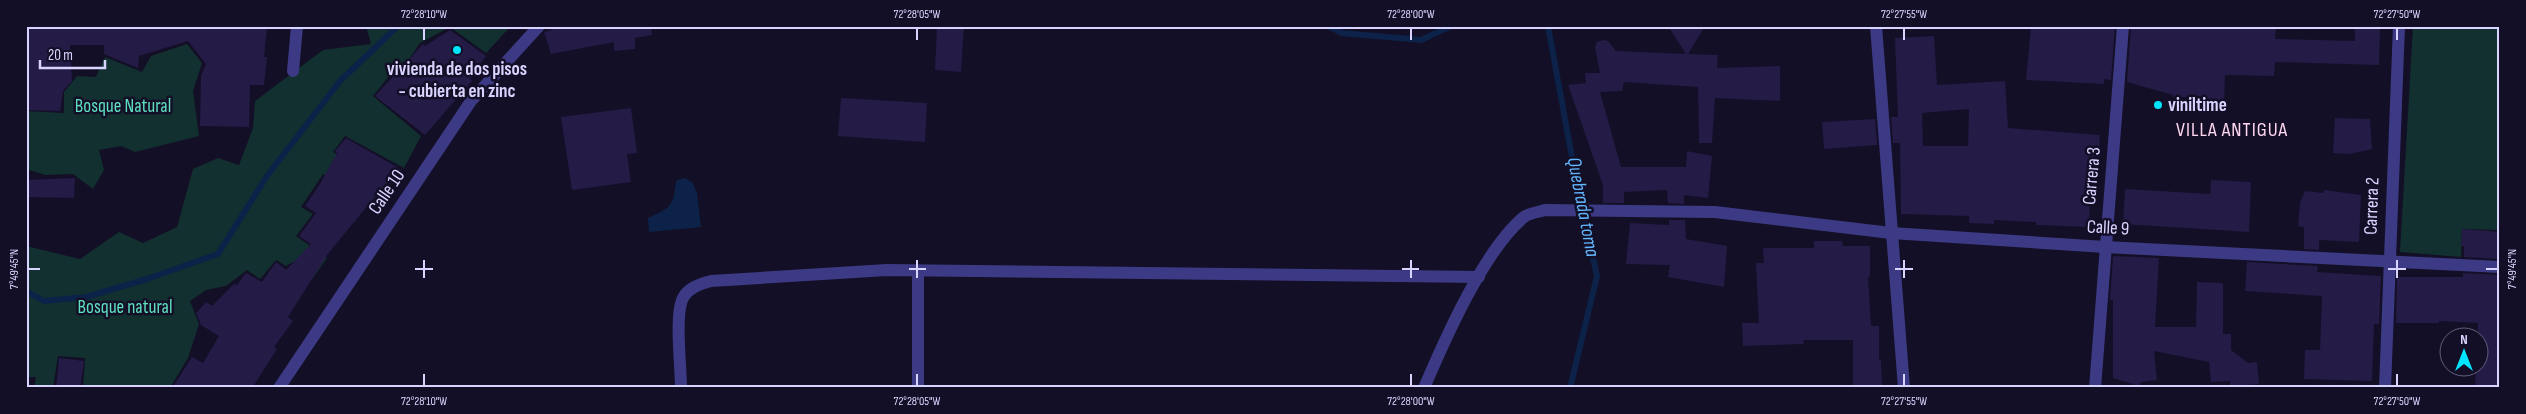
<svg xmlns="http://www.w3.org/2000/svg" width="2526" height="414" viewBox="0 0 2526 414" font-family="'Sofia Sans Condensed',sans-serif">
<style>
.green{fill:#12302f}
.water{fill:#0c2248}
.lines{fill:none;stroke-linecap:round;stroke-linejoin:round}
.stream{stroke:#0c2248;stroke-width:6}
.building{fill:#241b47;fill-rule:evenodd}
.street{stroke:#3d3a85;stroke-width:12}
.ticks{fill:none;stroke:#d9d4ff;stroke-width:2}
.poi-dot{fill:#00e5ff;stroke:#130f26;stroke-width:2}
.labels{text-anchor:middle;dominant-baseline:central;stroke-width:5;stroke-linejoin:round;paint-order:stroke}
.poi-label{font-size:19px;font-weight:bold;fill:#d9d4ff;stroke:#130f26}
.park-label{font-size:19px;fill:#5fe0c0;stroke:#130f26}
.street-label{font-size:19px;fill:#d9d4ff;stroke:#130f26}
.neighbourhood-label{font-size:20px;letter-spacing:1px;fill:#ffd6f0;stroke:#130f26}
.water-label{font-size:20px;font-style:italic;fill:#62b6ff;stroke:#130f26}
.neatline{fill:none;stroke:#d9d4ff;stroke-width:2}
.ticks-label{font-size:12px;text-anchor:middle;fill:#d9d4ff}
</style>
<rect width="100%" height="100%" fill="#130f26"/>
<!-- green -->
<g class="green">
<path d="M366,26h145l-25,27 -36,-26 -30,16 -11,16 -11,6 -25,31 48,40 -17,32 -59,-32 -12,16 55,32 -15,15 -50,-25 -22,33 12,7 -17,22 31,22 -14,20 -20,-16 -7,4 -10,-6 -16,19 -13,-9 -21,16 -20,4 -16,11 9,23 -11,34 -18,30h-87l2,-30 -27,-2 -5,32h-19l2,-11h-10v-131l54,13 39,-27 24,11 34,-16 16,-58 25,-11 21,7 14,-37 2,-27 68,-51 48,-6z"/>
<path d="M2413,26h87v204l-38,-1 -1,28 -61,-5z"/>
<path d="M187,44l15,19 -9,28 6,45 -64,16 -14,-6 -22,4 5,20 -11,19 -20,-15 -28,1 -19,-6v-58l38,2v-21l13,-16 19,1 9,-20 37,15 9,-16z"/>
</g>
<!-- water -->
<path class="water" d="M684,178l8,4 5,11 4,34 -52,5 -1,-14c10,-5 21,-8 25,-19 2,-6 1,-12 4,-19z"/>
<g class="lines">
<!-- stream -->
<g class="stream">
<path d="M1328,26l14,7 79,7 30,-14"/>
<path d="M1548,26l31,170 18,80 -27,112"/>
<path d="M26,291l18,10 42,-4 61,-18 71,-25 49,-78 73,-95 58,-55"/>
</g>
</g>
<!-- building -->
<g class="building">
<path d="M26,26h241l-3,31h3l-3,28h-14l-1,42 -49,-1 1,-50 5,-12 -18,-23 -49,15 -1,12 -34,-14v-9h-34l2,36 -9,10 -3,20 -34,-1z"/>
<path d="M563,26h88l1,9 -17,3v11l-21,2v-9l-63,12 -7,-22z"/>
<path d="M937,26h27l-3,46 -26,-2z"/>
<path d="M1668,26h37l-17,28 30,1 -1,13 63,-2v35l-65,-3 -3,45h-13l-1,-56 -74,-5 -2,9 -22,1 21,75h65l1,-16 25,5 -4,42 -24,-3v9l-16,-1 -1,-13 -43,2v11h-21v-18l-35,-100 18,-2 -1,-10h15l-5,-26 2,-5 6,-2 5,1 8,10 70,3z"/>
<path d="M2031,26h84l-4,54 -7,-1v5l-78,-4z"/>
<path d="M2131,26h145l-1,13 80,2v-15h25l-1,39 -104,-3 -1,14 -49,-1 -1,30 -37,-8h-14v-2l-46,-13z"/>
<path d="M450,30l36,26 -16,23 2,2 -47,54 -50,-39 48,-52 2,2z"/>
<path d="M1934,36l3,49 68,-4 3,47 92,7 -2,27h-7l-2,65 -53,-2v-3l-42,-2v4l-25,-1v-7l-68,-2 -1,-71h-7l-2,-26h7l-3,-79zM1969,109l-1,37h-45l-1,-33z"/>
<path d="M841,98l86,5 -2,39 -87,-6z"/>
<path d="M631,108l6,45 -10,1 4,28 -59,8 -11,-73z"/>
<path d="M2335,118l35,1 2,30 -22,5 -17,-1z"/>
<path d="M1875,119l2,26 -53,4 -2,-27z"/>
<path d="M346,138l56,32 -12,14 -3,-2 -60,73 -39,62 5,4 -19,26 3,2 -25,39h-80l20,-31 11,6 16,-27 -18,-11 -5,-12 10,-11 6,4 22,-22 3,1 9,-12 16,9 14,-20 10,8 25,-26 -12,-8 17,-23 -11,-7 15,-22 17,-31 -2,-2z"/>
<path d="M75,178l-1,20 -48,-1v-17z"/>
<path d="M2211,180l40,2 -2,50 -126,-8 2,-35 85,5z"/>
<path d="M2325,190l36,5 -2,47 -40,-2v10l-15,-1v-22l-6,-1 2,-23 5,-12 18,2z"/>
<path d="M1669,220h16l1,19 41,7 -3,41 -56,-10 2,-12 -44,-1 4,-41 39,2z"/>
<path d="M2462,229l38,3v27l-36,-2v-11h-3z"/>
<path d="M1814,241h28l1,5h27v31h-2l3,49h8v34h2l1,27 -29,1v-48h-50l1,4 -61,2 -1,-23h17l-3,-60h8l-1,-15h51z"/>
<path d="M2113,256l46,2 -4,69h41l1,-45 26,1v51h8v16l17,13 9,-1 2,22 -29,2v-5l-19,1 -2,-20 -55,-11 3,29 -16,2 -2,4 -26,-8v-78h-3z"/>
<path d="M2247,262l71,4 -1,6 64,4 -2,48h-5l-2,57 -68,-2 1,-29h15l2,-54 -77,-5z"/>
<path d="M2463,273l37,2v113h-25l1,-22h2v-43l-39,-2v2h-43l1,-46h66z"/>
<path d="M59,358l25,3 -4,27h-24z"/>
</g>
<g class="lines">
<!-- street -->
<g class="street">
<path d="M1876,26l28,362"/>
<path d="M293,71l4,-45"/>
<path d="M279,388l192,-287 68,-75"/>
<path d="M681,388c0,-22 -6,-69 1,-88 5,-12 18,-16 29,-19l176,-11 592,7"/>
<path d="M918,388v-117"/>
<path d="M1424,388c21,-49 60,-138 100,-171 5,-4 15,-5 21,-7l170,2 176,21 214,14 395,20"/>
<path d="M2095,388l28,-362"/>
<path d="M2385,388l14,-362"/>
</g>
</g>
<!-- ticks -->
<path class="ticks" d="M424,28v12M917,28v12M1411,28v12M1904,28v12M2397,28v12M424,260v18M917,260v18M1411,260v18M1904,260v18M2397,260v18M28,269h12M415,269h18M909,269h17M1402,269h17M1895,269h18M2388,269h18M2486,269h12M424,374v12M917,374v12M1411,374v12M1904,374v12M2397,374v12"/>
<!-- markers -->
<g class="poi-dot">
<circle cx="457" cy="50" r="5"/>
<circle cx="2158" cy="105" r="5"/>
</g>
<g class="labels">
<!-- poi labels -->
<g class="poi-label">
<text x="457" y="69">vivienda de dos pisos<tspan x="457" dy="22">- cubierta en zinc</tspan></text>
<text x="2168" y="105" text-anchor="start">viniltime</text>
</g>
<!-- park labels -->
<g class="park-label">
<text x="123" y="106">Bosque Natural</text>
<text x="125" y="307">Bosque natural</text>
</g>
<!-- street labels -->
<g class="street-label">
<text transform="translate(2092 176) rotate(-85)">Carrera 3</text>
<text transform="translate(387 192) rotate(-56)">Calle 10</text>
<text transform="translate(2372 206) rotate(-88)">Carrera 2</text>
<text transform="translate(2108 228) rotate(3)">Calle 9</text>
</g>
<!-- neighbourhood labels -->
<g class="neighbourhood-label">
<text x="2232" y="130">VILLA ANTIGUA</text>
</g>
<!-- water labels -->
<g class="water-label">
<text transform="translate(1583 207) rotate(79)">Quebrada toma</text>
</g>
</g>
<!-- border -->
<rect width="2526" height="414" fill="none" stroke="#130f26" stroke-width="55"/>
<!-- north arrow -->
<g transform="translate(2464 352)"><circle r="24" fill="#130f26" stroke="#625e7d"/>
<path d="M0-4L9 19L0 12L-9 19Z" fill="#00e5ff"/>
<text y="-8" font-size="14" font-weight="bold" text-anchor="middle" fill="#d9d4ff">N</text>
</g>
<!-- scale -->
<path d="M40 60v8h65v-8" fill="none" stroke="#d9d4ff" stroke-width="2.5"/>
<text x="48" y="60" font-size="15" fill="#d9d4ff" stroke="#130f26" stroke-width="4" paint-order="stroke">20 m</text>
<rect x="28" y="28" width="2470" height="358" class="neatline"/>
<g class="ticks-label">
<text x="424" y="18">72°28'10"W</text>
<text x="917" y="18">72°28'05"W</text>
<text x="1411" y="18">72°28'00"W</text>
<text x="1904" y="18">72°27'55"W</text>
<text x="2397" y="18">72°27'50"W</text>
<text transform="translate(14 269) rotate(-90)" y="4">7°49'45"N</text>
<text transform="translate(2512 269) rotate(-90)" y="4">7°49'45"N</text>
<text x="424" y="405">72°28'10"W</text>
<text x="917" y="405">72°28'05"W</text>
<text x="1411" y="405">72°28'00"W</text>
<text x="1904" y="405">72°27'55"W</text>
<text x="2397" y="405">72°27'50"W</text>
</g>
</svg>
